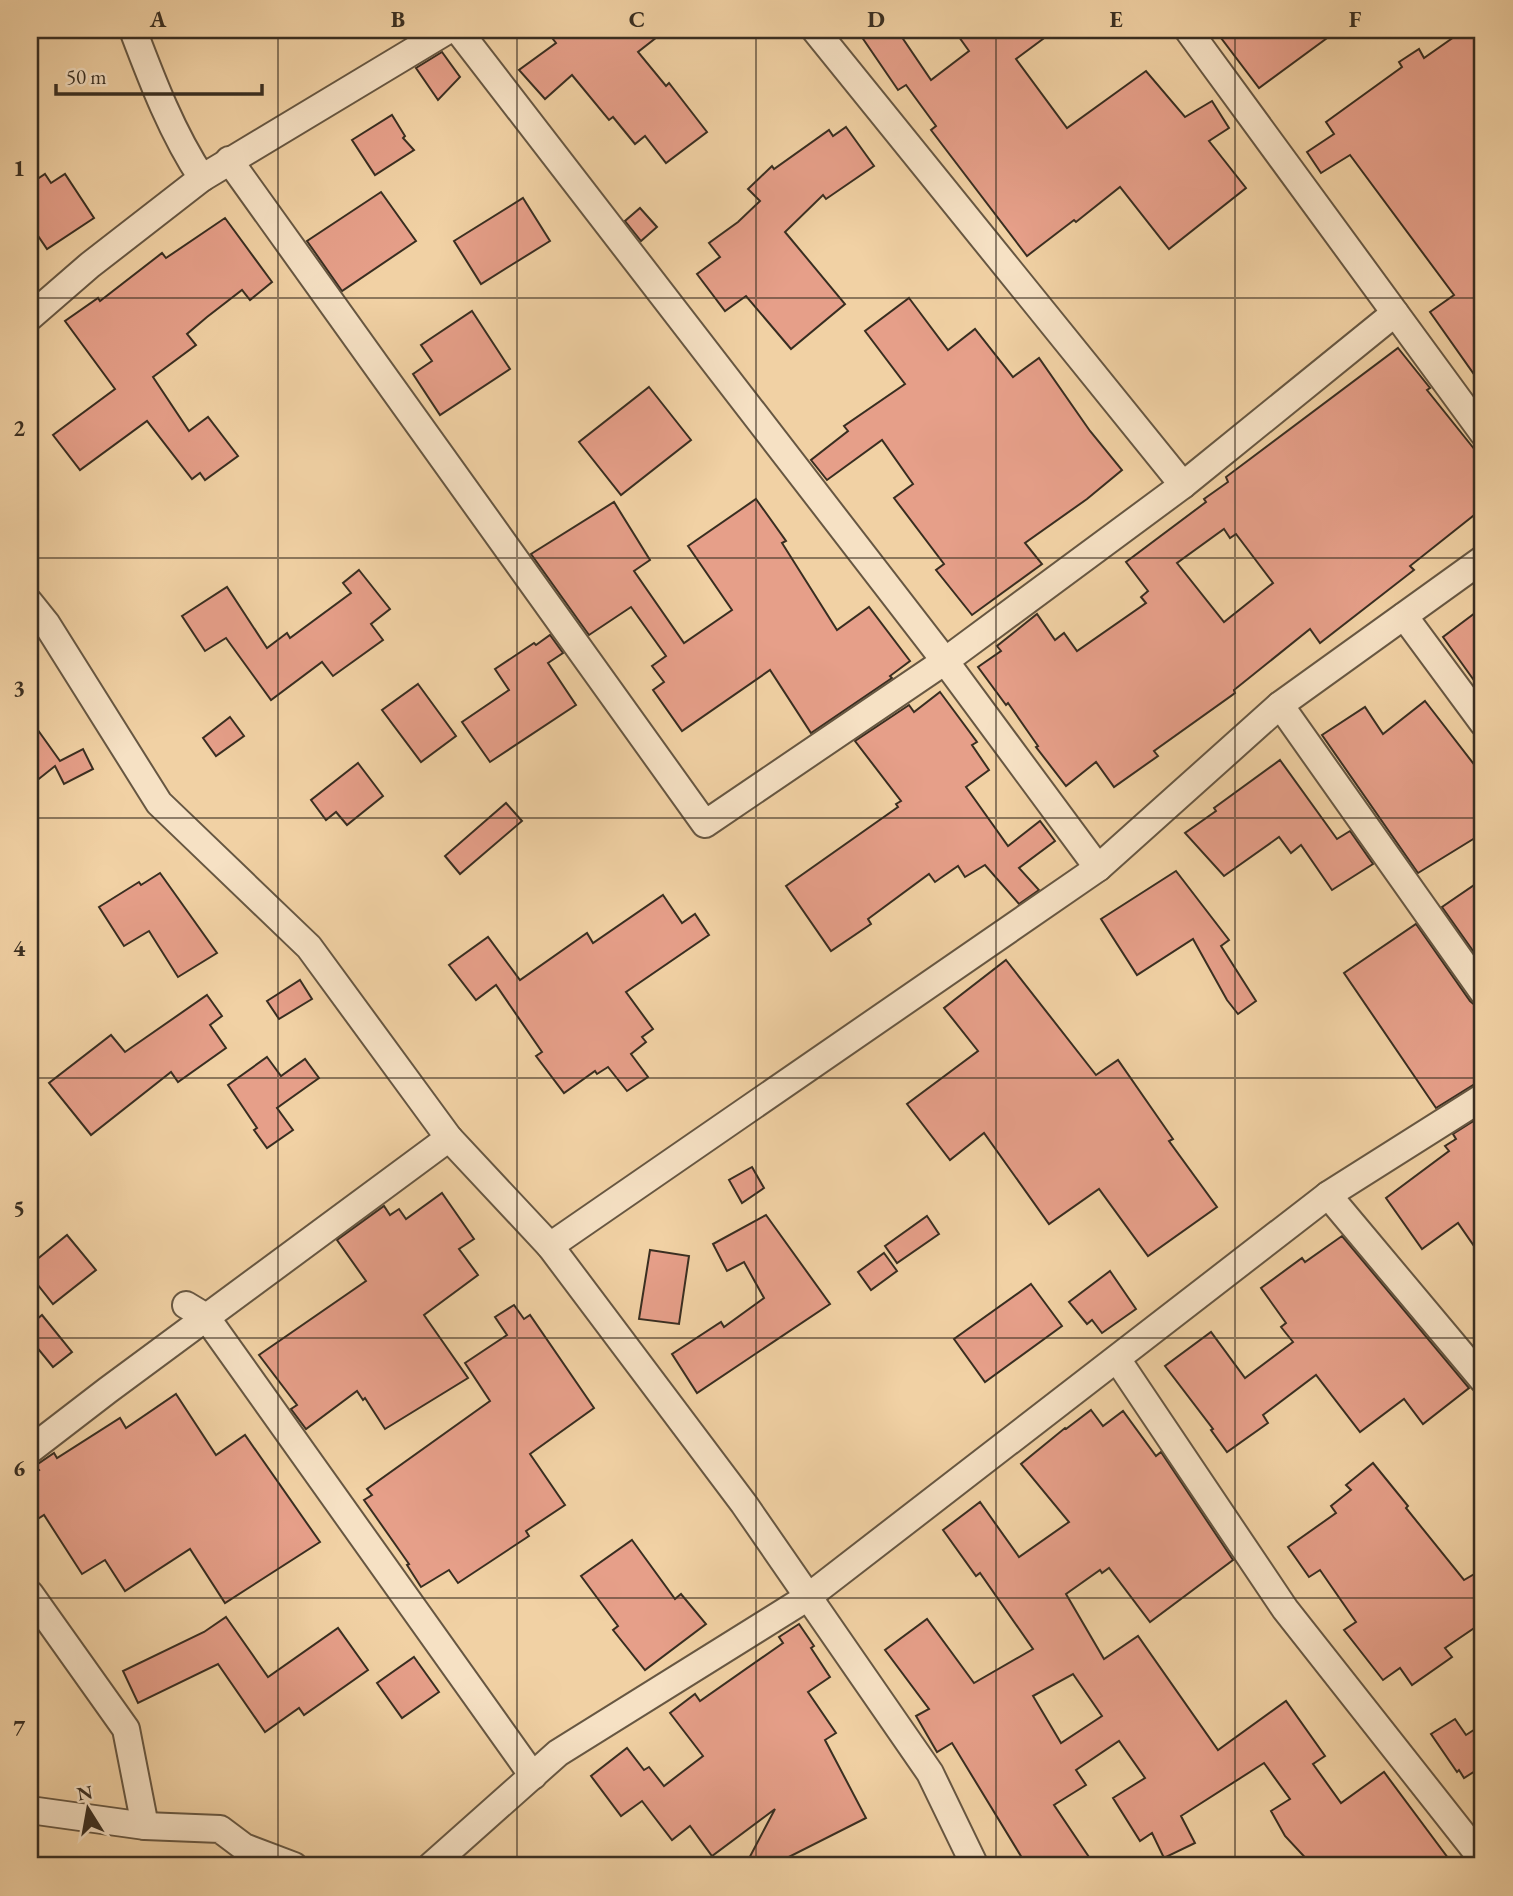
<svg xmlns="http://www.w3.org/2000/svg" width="1513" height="1896" viewBox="0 0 1513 1896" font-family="'EB Garamond',serif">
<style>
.building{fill:#e69f89;stroke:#392e21;stroke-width:2;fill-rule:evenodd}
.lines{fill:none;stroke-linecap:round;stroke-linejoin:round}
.minor-casing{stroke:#675742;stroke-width:30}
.minor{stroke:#f6e1c4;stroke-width:26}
.grid{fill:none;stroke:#392e21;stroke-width:2;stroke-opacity:0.55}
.neatline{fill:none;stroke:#392e21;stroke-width:2.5}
.grid-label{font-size:23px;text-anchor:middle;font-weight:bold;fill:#392e21}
</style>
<rect width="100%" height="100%" fill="#f1d1a4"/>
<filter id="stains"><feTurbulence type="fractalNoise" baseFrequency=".00286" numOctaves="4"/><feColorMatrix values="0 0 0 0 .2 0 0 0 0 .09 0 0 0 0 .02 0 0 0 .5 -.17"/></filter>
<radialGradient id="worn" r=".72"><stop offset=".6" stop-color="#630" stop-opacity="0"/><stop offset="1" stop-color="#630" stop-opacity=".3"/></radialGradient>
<!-- building -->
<g class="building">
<path d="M546,30h120l-28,22 28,34 3,-3 38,49 -41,31 -21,-27 -10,8 -22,-27 -4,3 -37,-45 -27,24 -26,-29 37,-27z"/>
<path d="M857,30h40l34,50 38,-29 -15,-21h101l-39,29 51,69 79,-57 39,46 27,-16 17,27 -20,13 37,47 -77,61 -49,-62 -44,35 -2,-2 -47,36 -96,-126 5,-4 -30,-41 -8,5z"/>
<path d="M1215,30h123l-79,58z"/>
<path d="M1464,30h19v357l-53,-75 24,-17 -104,-140 -29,18 -14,-21 27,-18 -8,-12 76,-55 -3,-5 20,-13 5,9z"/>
<path d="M442,52l18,25 -22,23 -22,-32z"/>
<path d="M392,115l13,21 -2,2 11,12 -39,25 -23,-35z"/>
<path d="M846,127l28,39 -48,33 -3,-4 -38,37 60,72 -54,45 -45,-53 -21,15 -28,-37 23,-17 -11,-14 29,-21 22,-21 -12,-12 24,-23 2,3 55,-39 4,6z"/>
<path d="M45,174l6,9 14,-9 29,44 -47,31 -17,-25v-40z"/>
<path d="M381,192l35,49 -74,50 -35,-50z"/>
<path d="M523,198l27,43 -69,43 -27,-43z"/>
<path d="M640,208l17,19 -16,14 -16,-20z"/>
<path d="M225,218l47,64 -22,18 -8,-10 -35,27 -20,17 9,11 -43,32 36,54 19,-14 30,39 -33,24 -5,-7 -8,6 -45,-58 -67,49 -27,-35 62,-46 -50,-68 33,-23 2,3 62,-48 4,5z"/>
<path d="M909,298l39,52 27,-21 38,48 26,-19 51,73 32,39 -35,29 -62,44 17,21 -70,51 -36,-45 8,-6 -50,-66 19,-14 -31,-44 -55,40 -16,-20 37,-29 -4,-5 61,-42 -40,-53z"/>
<path d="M472,311l38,58 -70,46 -27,-41 19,-13 -11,-16z"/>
<path d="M1398,348l32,40 -3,2 56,70v48l-73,58 4,4 -94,73 -10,-14 -76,61 1,3 -81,58 4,5 -44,31 -18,-25 -30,24 -30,-39 2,-1 -30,-43 -2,2 -28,-38 23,-16 -4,-5 40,-32 18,26 9,-7 13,18 69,-48 -5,-6 7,-6 -22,-29 80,-60 -2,-3 24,-17 -2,-5zM1224,529l6,9 6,-4 37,49 -49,39 -47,-59z"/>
<path d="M649,387l42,53 -70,55 -42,-53z"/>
<path d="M756,499l30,42 -4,2 55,87 32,-23 41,54 -20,15 2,2 -81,55 -41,-63 -88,61 -29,-41 11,-8 -12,-16 14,-10 -35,-49 -42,28 -58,-81 83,-52 36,58 -16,11 50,72 48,-33 -44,-64z"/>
<path d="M359,570l31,39 -19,15 12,16 -50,36 -11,-14 -51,38 -45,-62 -21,13 -23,-35 45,-29 40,61 20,-15 3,5 61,-45 -8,-10z"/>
<path d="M1483,607v86l-40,-56z"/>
<path d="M550,635l13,18 -15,10 28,42 -86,57 -28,-40 47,-32 -14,-21 39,-26 2,2z"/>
<path d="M418,684l38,52 -35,26 -39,-52z"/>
<path d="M940,692l37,50 -5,3 17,25 -23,17 42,59 32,-25 15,20 -36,27 20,22 -20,14 -34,-39 -20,12 -7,-11 -23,16 -6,-8 -61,45 3,5 -40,27 -45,-65 112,-79 -2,-3 5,-3 -46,-60 54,-36 5,7z"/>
<path d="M1425,701l58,75v57l-65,40 -96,-138 43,-28 18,27z"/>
<path d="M230,717l14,19 -28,20 -13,-18z"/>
<path d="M30,719l30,42 23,-12 10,20 -29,15 -9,-18 -25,20z"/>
<path d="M1280,760l57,79 13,-8 23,33 -41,26 -31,-45 -10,8 -12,-16 -55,39 -39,-43 31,-22 -2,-3z"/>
<path d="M358,763l25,33 -36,29 -11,-13 -10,8 -15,-20z"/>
<path d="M506,803l16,18 -62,53 -15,-18z"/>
<path d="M1176,871l53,69 -8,6 35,55 -18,13 -11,-14 -34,-61 -56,36 -36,-56z"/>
<path d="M160,873l57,80 -39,24 -29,-46 -25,15 -25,-39 40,-25 2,3z"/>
<path d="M1483,879v86l-41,-58z"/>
<path d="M663,895l19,28 13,-9 14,21 -83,57 27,37 -11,8 4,5 -15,12 17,23 -21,14 -19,-24 -11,7 -2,-3 -31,22 -28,-37 6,-4 -46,-67 -20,15 -27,-35 39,-28 32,43 67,-47 6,10z"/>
<path d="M1416,924l54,77 6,5 7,2v73l-8,3 -39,24 -92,-135z"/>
<path d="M1006,960l90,115 22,-15 55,79 -4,2 48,66 -69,49 -49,-67 -50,35 -65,-91 -34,27 -43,-56 71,-53 -34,-43z"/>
<path d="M300,980l12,19 -33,20 -12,-18z"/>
<path d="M207,995l15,21 -12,9 16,23 -48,34 -7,-10 -80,63 -42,-52 62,-48 14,17z"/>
<path d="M267,1057l14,19 24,-17 14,19 -42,30 16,22 -26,18 -13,-18 3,-2 -29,-43z"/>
<path d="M1483,1115v144l-25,-36 -36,26 -36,-51 63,-47 -4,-5 11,-7 -3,-5z"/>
<path d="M752,1167l12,21 -22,15 -13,-23z"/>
<path d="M442,1193l32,46 -15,10 19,26 -54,40 44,63 -83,51 -20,-31 -2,2 -6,-9 -51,38 -15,-20 6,-4 -38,-50 107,-74 -29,-41 47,-34 6,9 9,-6 7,10z"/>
<path d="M766,1215l64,89 -133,89 -25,-39 49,-32 3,5 40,-29 -20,-36 -17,9 -14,-27z"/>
<path d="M927,1216l12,18 -42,29 -12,-17z"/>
<path d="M67,1235l29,35 -43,34 -23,-29v-10z"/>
<path d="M1342,1236l127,152 -46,36 -19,-25 -44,33 -44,-57 -53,40 5,8 -41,29 -16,-22 2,-1 -48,-63 46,-34 34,46 48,-36 -12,-15 5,-4 -25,-35 41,-30 3,4z"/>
<path d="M650,1250l39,6 -10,68 -40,-5z"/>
<path d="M884,1253l13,18 -26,19 -13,-18z"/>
<path d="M1110,1271l26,38 -34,24 -10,-13 -5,4 -18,-22z"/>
<path d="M1031,1284l31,42 -77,56 -31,-43z"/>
<path d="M514,1305l10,14 6,-4 64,93 -64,46 35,51 -39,26 3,5 -71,47 -9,-13 -28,17 -14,-22 2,-1 -45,-64 8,-5 -5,-6 123,-88 -25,-38 42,-28 -12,-18z"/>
<path d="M42,1315l30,37 -19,15 -23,-28v-14z"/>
<path d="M176,1394l40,61 29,-20 75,107 -95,61 -35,-54 -65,42 -20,-31 -23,14 -38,-59 -14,9v-48l9,-6 -4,-4 19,-13 3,5 63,-40 6,10z"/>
<path d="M1091,1410l12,16 20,-15 33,45 5,-4 72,108 -83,62 -41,-54 -7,5 -2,-3 -34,24 38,65 34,-23 80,114 68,-49 39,55 -12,8 28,39 43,-31 70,94h-141l-28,-30 -14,-25 19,-12 -26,-36 -83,53 14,27 -31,15 -12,-25 -12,8 -27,-43 32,-20 -26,-37 -43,29 10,15 -32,20 41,61h-68l-75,-123 -15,9 -21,-36 13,-7 -44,-59 42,-31 47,64 59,-34 -53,-76 -4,3 -33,-46 37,-28 39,55 50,-35 -48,-58 44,-36 1,1zM1073,1674l29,42 -41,27 -28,-47z"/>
<path d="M1373,1463l35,43 -2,2 58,72 19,-11v53l-38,26 7,9 -40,28 -12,-17 -17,12 -39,-50 12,-8 -36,-52 -11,7 -21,-30 48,-34 -5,-7 20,-16 -5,-5z"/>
<path d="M632,1540l43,59 6,-5 25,30 -61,46 -32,-40 5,-4 -37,-50z"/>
<path d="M226,1617l42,60 70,-49 30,42 -64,45 -5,-7 -34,24 -47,-68 -80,39 -15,-32 81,-39z"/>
<path d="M799,1624l15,22 -3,2 19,29 -22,15 28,41 -11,7 41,78 -95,48h-26l30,-57 -63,47 -22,-30 -18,14 -30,-39 -21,15 -30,-40 36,-28 17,22 5,-3 15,19 39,-30 -33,-43 25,-19 5,7 83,-58 -4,-6z"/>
<path d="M414,1657l25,35 -37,26 -25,-35z"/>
<path d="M1455,1719l11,16 17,-11v42l-19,12 -5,-8 -2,2 -26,-38z"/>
</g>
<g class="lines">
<defs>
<g id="minor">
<path d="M133,30c19,50 39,103 69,148"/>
<path d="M458,30l487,631 153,207"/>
<path d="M815,30l368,455"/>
<path d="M1188,30l295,403"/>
<path d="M229,160l476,664 240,-163 238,-176 212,-172"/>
<path d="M30,317l60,-52 112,-87 246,-148"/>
<path d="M30,603l16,20 113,180 150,144 140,191 101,108 194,258 186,269 45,93"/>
<path d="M1404,616l79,107"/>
<path d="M1280,705l203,287"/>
<path d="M1328,1195l155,185"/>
<path d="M550,1246l548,-378 182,-163 203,-146"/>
<path d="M186,1305l20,12 327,459"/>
<path d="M1117,1359l168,250 198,251"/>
<path d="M30,1450l78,-60 341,-252"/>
<path d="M30,1594l96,135 19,97"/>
<path d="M30,1810l115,16 75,3 24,18 50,19"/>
<path d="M431,1866l127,-113 250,-156 520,-402 155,-98"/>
</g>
</defs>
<!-- minor casing -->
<use href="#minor" class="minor-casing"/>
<!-- minor -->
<use href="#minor" class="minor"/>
</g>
<!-- grid -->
<path class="grid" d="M278,30v1836M517,30v1836M756,30v1836M996,30v1836M1235,30v1836M30,298h1453M30,558h1453M30,818h1453M30,1078h1453M30,1338h1453M30,1598h1453"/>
<!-- margin -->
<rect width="1513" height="1896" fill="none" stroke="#f1d1a4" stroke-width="77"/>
<!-- north arrow -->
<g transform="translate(88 1809) rotate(349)" stroke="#f6e1c4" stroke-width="5" paint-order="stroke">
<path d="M0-5L12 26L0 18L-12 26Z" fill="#392e21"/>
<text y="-10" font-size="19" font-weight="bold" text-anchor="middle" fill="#392e21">N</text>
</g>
<!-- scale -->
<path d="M56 84v10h206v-10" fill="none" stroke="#392e21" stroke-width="3.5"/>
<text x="66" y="84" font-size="21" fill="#392e21" stroke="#f6e1c4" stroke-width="5" paint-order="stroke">50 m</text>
<rect x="38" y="38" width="1436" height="1819" class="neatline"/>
<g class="grid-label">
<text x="158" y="27">A</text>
<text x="398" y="27">B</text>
<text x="637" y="27">C</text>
<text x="876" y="27">D</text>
<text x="1116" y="27">E</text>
<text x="1355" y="27">F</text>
<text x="19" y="176">1</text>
<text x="19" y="436">2</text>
<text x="19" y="696">3</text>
<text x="19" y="956">4</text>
<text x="19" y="1216">5</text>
<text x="19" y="1476">6</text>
<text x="19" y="1736">7</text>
</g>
<rect width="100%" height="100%" filter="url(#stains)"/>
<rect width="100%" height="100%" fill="url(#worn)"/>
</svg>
